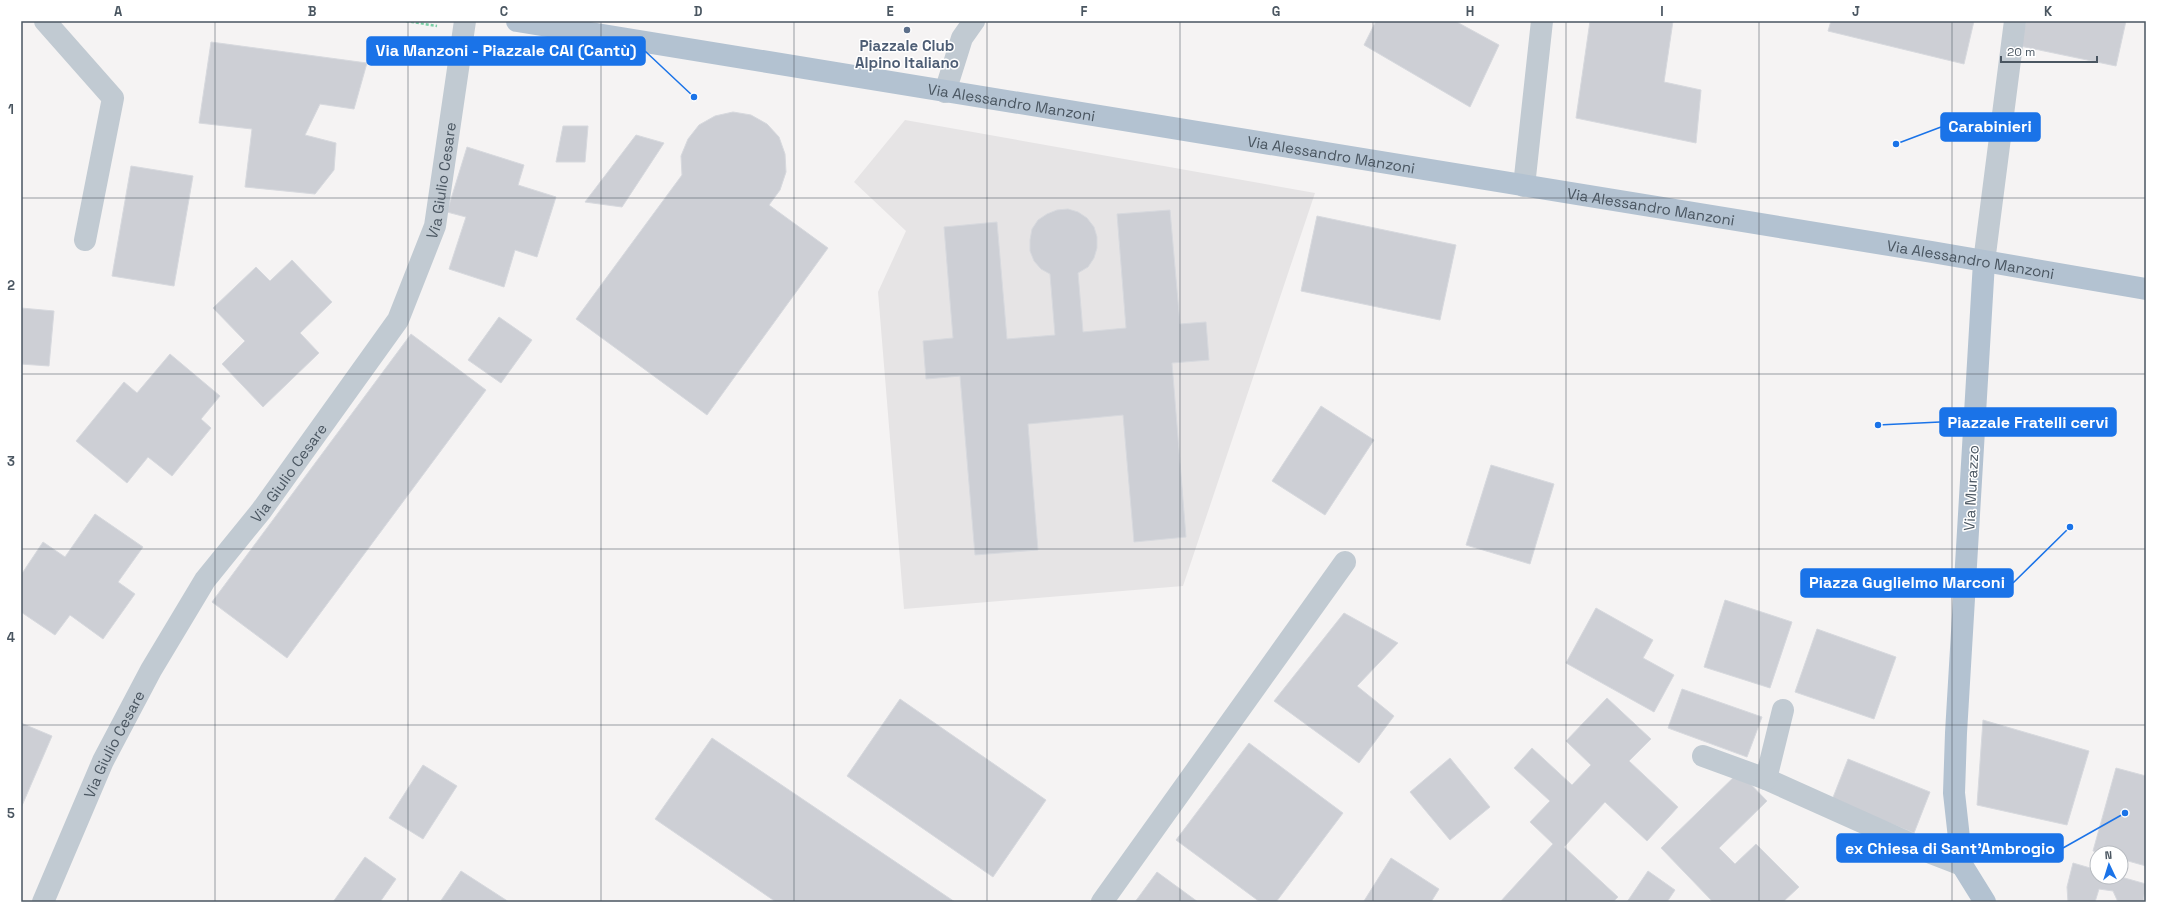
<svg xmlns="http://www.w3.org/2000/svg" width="2167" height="923" viewBox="0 0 2167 923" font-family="'Space Grotesk',sans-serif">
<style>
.education{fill:#e6e4e5}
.building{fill:#cdcfd5;stroke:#d7d9de}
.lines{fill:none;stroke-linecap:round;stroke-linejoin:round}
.path{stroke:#7ad0a6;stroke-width:2.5;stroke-dasharray:3 2;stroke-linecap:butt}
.minor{stroke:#c1cad2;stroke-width:22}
.major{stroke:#b3c2d1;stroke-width:22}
.grid{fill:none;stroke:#4a5661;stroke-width:1;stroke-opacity:0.55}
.service-dot{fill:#5c6f8a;stroke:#fff;stroke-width:1.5}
.labels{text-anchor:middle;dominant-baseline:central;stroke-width:3;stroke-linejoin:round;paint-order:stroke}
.service-label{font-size:15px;font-weight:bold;fill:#4e5e75;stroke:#fff}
.street-label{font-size:15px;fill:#4a5661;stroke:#fff}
.leader{fill:none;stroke:#1a73e8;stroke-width:1.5}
.callout-dot{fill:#1a73e8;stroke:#fff;stroke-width:1.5}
.callout{fill:#1a73e8;stroke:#1a73e8;stroke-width:1.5}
.callout-label{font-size:16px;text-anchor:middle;font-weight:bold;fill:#fff}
.neatline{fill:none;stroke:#4a5661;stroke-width:1.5}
.grid-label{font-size:13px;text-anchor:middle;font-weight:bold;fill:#4a5661}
</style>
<rect width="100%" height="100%" fill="#f5f3f3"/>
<!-- education -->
<path class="education" d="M905,120l410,73 -132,393 -279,23 -26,-317 28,-61 -52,-49z"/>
<!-- building -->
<g class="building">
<path d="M1376,21h79l44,24 -29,62 -106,-62z"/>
<path d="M1590,21h83l-9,61 37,8 -5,53 -120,-25z"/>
<path d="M1831,21h143l-10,43 -136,-33z"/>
<path d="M2026,21h100l-10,45 -96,-20z"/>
<path d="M211,42l156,21 -13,46 -34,-5 -15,31 31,8 -2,27 -19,24 -70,-7 7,-58 -53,-6z"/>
<path d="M733,112l18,3 16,9 12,13 6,17 1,18 -6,18 -11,15 59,43 -121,167 -131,-96 106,-144 -1,-19 7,-17 11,-14 16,-9z"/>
<path d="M563,126h25l-3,36h-29z"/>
<path d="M636,135l28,8 -42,64 -37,-5z"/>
<path d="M467,147l57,18 -6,20 38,12 -19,60 -22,-7 -11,37 -55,-18 17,-52 -19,-5z"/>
<path d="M131,166l62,10 -19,110 -62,-10z"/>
<path d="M1068,209l10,3 9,6 7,9 3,10v11l-3,10 -6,9 -10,6 5,59 43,-4 -9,-114 53,-4 10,114 26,-2 3,38 -37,3 14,174 -52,5 -11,-127 -95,9 10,126 -63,5 -15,-179 -34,3 -3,-38 30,-3 -9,-111 53,-5 10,117 48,-4 -5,-61 -9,-5 -7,-8 -4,-10v-11l2,-11 6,-9 9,-6 10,-4z"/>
<path d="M1317,216l139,29 -16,75 -139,-29z"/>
<path d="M292,260l40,42 -32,31 19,20 -56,54 -41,-43 23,-23 -32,-33 43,-41 14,14z"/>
<path d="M21,308l33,3 -5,55 -28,-2z"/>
<path d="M499,317l33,23 -31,43 -33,-23z"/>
<path d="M411,334l75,56 -199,268 -75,-56z"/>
<path d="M170,354l50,42 -19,23 10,9 -39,48 -24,-19 -21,26 -51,-42 48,-59 13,11z"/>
<path d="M1321,406l53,34 -49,75 -53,-34z"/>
<path d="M1491,465l63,19 -24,80 -64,-19z"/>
<path d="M95,514l48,33 -25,35 17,12 -32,45 -33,-24 -15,20 -34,-23v-37l22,-33 22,15z"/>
<path d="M1725,600l67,22 -22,66 -66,-21z"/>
<path d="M1596,608l57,32 -10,18 31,17 -20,37 -88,-49z"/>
<path d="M1344,613l54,30 -41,43 37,30 -35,47 -85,-62z"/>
<path d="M1817,629l79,28 -22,62 -79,-27z"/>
<path d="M1682,689l80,28 -15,40 -79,-29z"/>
<path d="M1607,698l44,41 -22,22 49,46 -31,34 -42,-39 -41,45 54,50 -5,5h-113l53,-58 -23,-22 20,-21 -36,-33 18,-20 40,37 19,-20 -25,-24z"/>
<path d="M900,699l146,101 -53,77 -146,-101z"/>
<path d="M1983,720l106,31 -22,74 -90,-20z"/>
<path d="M21,723l31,13 -31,72z"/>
<path d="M712,738l243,164h-179l-121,-83z"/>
<path d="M1249,743l94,70 -67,89h-16l-84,-62z"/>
<path d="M1450,758l40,49 -40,33 -40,-48z"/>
<path d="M1848,759l82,33 -16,41 -82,-33z"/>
<path d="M423,765l34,21 -34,53 -34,-21z"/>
<path d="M2116,768l30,8v90l-25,-7v-6h-20l-8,-2z"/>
<path d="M1739,772l28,29 -48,47 16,16 21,-20 43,43 -16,15h-70l-52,-54z"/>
<path d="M365,857l31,22 -16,23h-47z"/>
<path d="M1391,858l48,31 -8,13 -67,-1z"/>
<path d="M2073,863l24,7v7h24l25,7 -3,18h-25l-5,-11 -14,-2 -4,13h-27l-1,-15z"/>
<path d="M461,871l48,31h-69z"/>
<path d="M1648,871l27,19 -8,12h-40z"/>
<path d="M1157,872l41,30h-63z"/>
</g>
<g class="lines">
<!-- path -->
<path class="path" d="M406,21l31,5"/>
<!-- minor -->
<g class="minor">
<path d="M45,21l68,77 -28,142"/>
<path d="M945,92l17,-54 12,-17"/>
<path d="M1524,186l18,-165"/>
<path d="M1984,262l31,-241"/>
<path d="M1703,756l63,23 165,74 31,12"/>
<path d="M1766,779l17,-69"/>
<path id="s1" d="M43,902l60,-141 48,-91 54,-90 56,-69 137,-191 37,-94 30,-205"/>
<path d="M1102,902l243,-340"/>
</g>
<!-- major -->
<g class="major">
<path id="s2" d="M517,21l1415,231 214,37"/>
<path d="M1984,262l-28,471 -2,60 8,72 23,37"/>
</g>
</g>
<!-- grid -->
<path class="grid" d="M215,21v881M408,21v881M601,21v881M794,21v881M987,21v881M1180,21v881M1373,21v881M1566,21v881M1759,21v881M1952,21v881M21,198h2125M21,374h2125M21,549h2125M21,725h2125"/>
<!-- markers -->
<circle class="service-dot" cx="907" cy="30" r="4"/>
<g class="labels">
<!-- service labels -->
<g class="service-label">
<text x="907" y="45">Piazzale Club<tspan x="907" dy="17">Alpino Italiano</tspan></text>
</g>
<!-- street labels -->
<g class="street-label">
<text stroke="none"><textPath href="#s2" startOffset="501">Via Alessandro Manzoni</textPath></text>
<text stroke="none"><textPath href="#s2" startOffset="825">Via Alessandro Manzoni</textPath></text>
<text stroke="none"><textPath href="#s1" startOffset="832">Via Giulio Cesare</textPath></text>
<text stroke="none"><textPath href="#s2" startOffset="1149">Via Alessandro Manzoni</textPath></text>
<text stroke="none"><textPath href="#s2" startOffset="1473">Via Alessandro Manzoni</textPath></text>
<text stroke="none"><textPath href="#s1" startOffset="497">Via Giulio Cesare</textPath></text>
<text transform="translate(1971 488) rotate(-87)">Via Murazzo</text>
<text stroke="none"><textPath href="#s1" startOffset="173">Via Giulio Cesare</textPath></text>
</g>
</g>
<!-- callouts -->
<path class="leader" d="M694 97L645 51M1896 144L1941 127M1878 425L1940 422M2070 527L2013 583M2125 813L2063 848"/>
<g class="callout-dot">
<circle cx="694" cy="97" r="4"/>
<circle cx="1896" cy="144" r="4"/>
<circle cx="1878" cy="425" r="4"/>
<circle cx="2070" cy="527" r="4"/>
<circle cx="2125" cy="813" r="4"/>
</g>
<g class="callout">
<rect x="367" y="37" width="278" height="28" rx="4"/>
<rect x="1941" y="113" width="99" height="28" rx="4"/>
<rect x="1940" y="408" width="176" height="28" rx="4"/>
<rect x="1801" y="569" width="212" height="28" rx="4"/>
<rect x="1837" y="834" width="226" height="28" rx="4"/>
</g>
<g class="callout-label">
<text x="506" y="56">Via Manzoni - Piazzale CAI (Cantù)</text>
<text x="1990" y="132">Carabinieri</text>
<text x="2028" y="428">Piazzale Fratelli cervi</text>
<text x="1907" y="588">Piazza Guglielmo Marconi</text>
<text x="1950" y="854">ex Chiesa di Sant'Ambrogio</text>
</g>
<!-- border -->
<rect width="2167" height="923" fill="none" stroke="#ffffff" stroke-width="44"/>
<!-- north arrow -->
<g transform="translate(2109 865) rotate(356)"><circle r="19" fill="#ffffff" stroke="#b7bbc0"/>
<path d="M0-3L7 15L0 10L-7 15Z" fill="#1a73e8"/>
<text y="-6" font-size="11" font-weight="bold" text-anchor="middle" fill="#4a5661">N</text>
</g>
<!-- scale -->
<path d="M2001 56v6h96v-6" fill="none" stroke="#4a5661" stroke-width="2"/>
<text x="2007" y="56" font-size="12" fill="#4a5661" stroke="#ffffff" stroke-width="3" paint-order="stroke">20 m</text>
<rect x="22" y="22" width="2123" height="879" class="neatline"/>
<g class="grid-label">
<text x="118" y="16">A</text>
<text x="312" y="16">B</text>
<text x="504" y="16">C</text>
<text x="698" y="16">D</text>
<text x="890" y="16">E</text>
<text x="1084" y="16">F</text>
<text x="1276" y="16">G</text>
<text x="1470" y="16">H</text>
<text x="1662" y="16">I</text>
<text x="1856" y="16">J</text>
<text x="2048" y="16">K</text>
<text x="11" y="114">1</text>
<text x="11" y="290">2</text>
<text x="11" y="466">3</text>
<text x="11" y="642">4</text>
<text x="11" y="818">5</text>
</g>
</svg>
